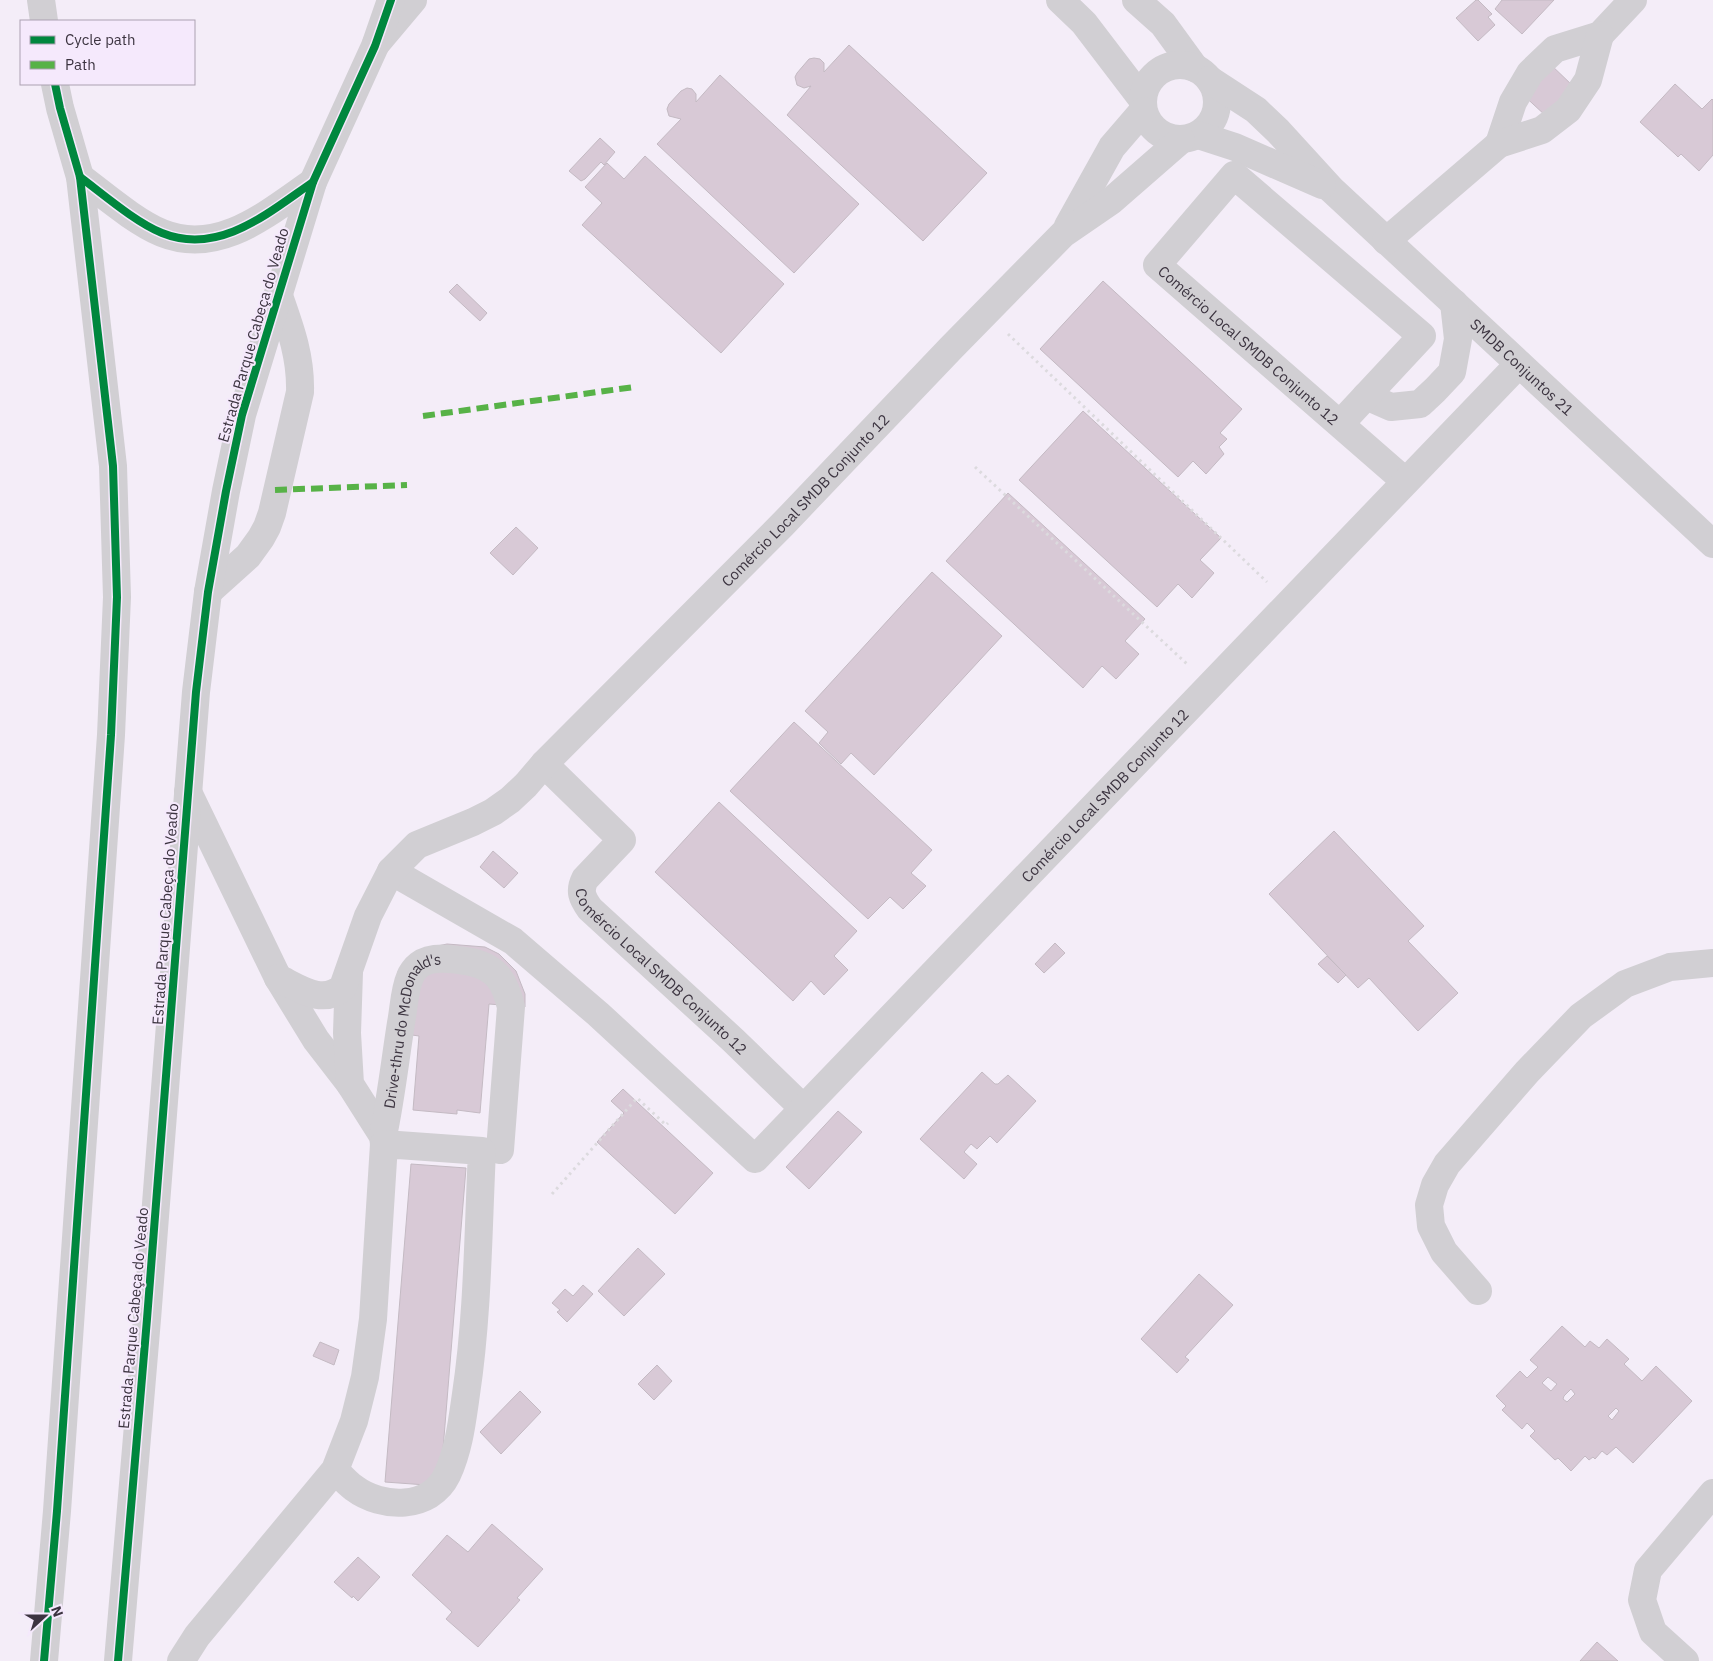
<svg xmlns="http://www.w3.org/2000/svg" width="1713" height="1661" viewBox="0 0 1713 1661" font-family="'IBM Plex Sans',sans-serif">
<style>
.building{fill:#d8c9d6;stroke:#c4bac3;fill-rule:evenodd}
.lines{fill:none;stroke-linecap:round;stroke-linejoin:round}
.path{stroke:#dcdade;stroke-width:3;stroke-dasharray:2.5 4;stroke-linecap:butt}
.minor{stroke:#d1cfd3;stroke-width:28}
.major{stroke:#d1cfd3;stroke-width:28}
.quiet{stroke:#57b247;stroke-width:6;stroke-dasharray:12 6;stroke-linecap:butt}
.cycleway-casing{stroke:#f5e9fc;stroke-width:11}
.cycleway{stroke:#00873e;stroke-width:8}
.labels{text-anchor:middle;dominant-baseline:central;stroke-width:4;stroke-linejoin:round;paint-order:stroke}
.street-label{font-size:15px;fill:#3c3440;stroke:#f5e9fc}
</style>
<rect width="100%" height="100%" fill="#f4edf8"/>
<!-- building -->
<g class="building">
<path d="M1476,0h2l14,14 -4,3 7,8 -17,16 -22,-23z"/>
<path d="M1502,0h52l-32,34 -27,-25z"/>
<path d="M849,45l138,128 -64,68 -136,-126 24,-29 -7,2 -7,-3 -2,-8 2,-4 12,-14 5,-1 6,1 4,4v9z"/>
<path d="M1548,62l25,24 -27,30 -26,-24z"/>
<path d="M720,75l139,129 -65,69 -137,-129 24,-25 -12,-3 -2,-7 2,-5 12,-13 6,-3 5,1 4,5v8z"/>
<path d="M1675,84l27,25 10,-10 1,1v55l-14,16 -18,-17 -3,3 -3,-3 -35,-32z"/>
<path d="M600,138l15,14 -11,13 -3,-3 -16,17 -4,2 -12,-10z"/>
<path d="M645,156l139,128 -63,69 -139,-128 20,-22 -17,-16 22,-24 17,16z"/>
<path d="M1103,281l139,128 -22,24 7,6 -8,8 5,7 -18,20 -13,-13 -15,16 -138,-128z"/>
<path d="M457,284l30,29 -7,8 -31,-29z"/>
<path d="M1083,411l138,127 -21,22 14,13 -22,25 -14,-14 -21,23 -138,-127z"/>
<path d="M1008,493l137,126 -20,22 14,13 -23,25 -14,-13 -19,22 -137,-127z"/>
<path d="M516,527l22,21 -25,27 -23,-22z"/>
<path d="M932,572l70,64 -128,139 -23,-22 -10,11 -22,-21 9,-11 -23,-21z"/>
<path d="M794,722l138,128 -21,23 15,13 -23,23 -13,-12 -22,22 -138,-128z"/>
<path d="M719,802l138,129 -23,25 14,14 -24,25 -13,-14 -18,20 -138,-129z"/>
<path d="M1334,831l90,95 -16,15 50,52 -40,38 -49,-53 -11,10 -89,-94z"/>
<path d="M493,851l25,22 -14,15 -24,-21z"/>
<path d="M1055,943l10,10 -21,20 -9,-9z"/>
<path d="M447,944l38,3 14,7 17,17 9,23v13l-36,-3 -9,109 -23,-3v4l-44,-4 6,-74 -21,-3 35,-86z"/>
<path d="M1327,956l19,19 -8,8 -20,-19z"/>
<path d="M982,1072l13,12h3l10,-9 28,26 -39,42 -7,-7 -13,13 -6,-5 -7,8 13,12 -13,15 -44,-40z"/>
<path d="M623,1089l90,84 -38,41 -78,-72 27,-29 -13,-12z"/>
<path d="M838,1111l24,21 -53,57 -23,-22z"/>
<path d="M411,1164l55,4 -26,318 -55,-4z"/>
<path d="M638,1248l27,26 -41,42 -26,-25z"/>
<path d="M1199,1274l34,31 -48,52 4,3 -12,13 -36,-34z"/>
<path d="M583,1285l10,9 -26,28 -10,-10 3,-2 -8,-7 13,-14 8,7z"/>
<path d="M1562,1326l23,21 5,-6 9,7 8,-9 22,20 -5,5 18,17 14,-15 36,35 -59,62 -17,-16 -9,8 -5,-4 -7,8 -2,-2 -4,3 -4,-4 -14,15 -13,-13 -3,2 -25,-24 5,-5 -8,-8 -5,6 -20,-19 4,-4 -10,-10 24,-25 7,7 11,-11 -8,-7zM1548,1377l9,7 -6,7 -9,-8zM1571,1389l4,5 -8,8 -4,-3 1,-3zM1616,1408l3,3 -7,9 -4,-4z"/>
<path d="M320,1342l19,8 -5,15 -21,-9z"/>
<path d="M657,1365l15,16 -18,19 -16,-16z"/>
<path d="M520,1391l21,21 -40,42 -21,-22z"/>
<path d="M492,1524l51,45 -26,29 3,2 -42,47 -32,-28 6,-7 -40,-37 35,-40 21,17z"/>
<path d="M358,1557l22,20 -22,24 -5,-5 -1,2 -18,-16z"/>
<path d="M1597,1642l21,19h-38z"/>
</g>
<g class="lines">
<!-- path -->
<g class="path">
<path d="M1008,334l259,248"/>
<path d="M975,467l212,197"/>
<path d="M552,1194l85,-96 29,27 2,-2"/>
</g>
<!-- minor -->
<g class="minor">
<path d="M1060,0l24,23 58,76"/>
<path d="M1136,0l27,24 32,44"/>
<path d="M376,44l37,-44"/>
<circle cx="1180" cy="102" r="37"/>
<path id="s1" d="M1210,80l46,30 22,21 53,58 382,355"/>
<path d="M1198,135l37,12 87,38"/>
<path d="M1499,144l14,-42 17,-29 25,-24 45,-14 33,-35"/>
<path d="M1068,226l44,-79 31,-36"/>
<path d="M1386,241l113,-97 43,-14 26,-20 20,-30 12,-45"/>
<path d="M1366,396l25,11 29,-3 15,-14 17,-18 6,-33 -4,-36"/>
<path id="s2" d="M1340,424l82,-88 -188,-161 -77,90 248,216"/>
<path d="M208,592l40,-36 13,-18 6,-11 5,-14 28,-121c1,-36 -10,-65 -22,-99"/>
<path id="s3" d="M544,764l78,76 -37,39c-6,12 -3,19 5,30l143,131 70,68"/>
<path d="M188,792l90,186 38,62 34,44"/>
<path id="s4" d="M391,871l122,70 85,73 157,145 764,-795"/>
<path d="M349,972l-2,61 3,51 33,52 1,8"/>
<path id="s5" d="M278,978c21,10 45,28 65,9l25,-71 23,-45 26,-26 56,-23 20,-10 17,-12 16,-15 18,-21 239,-240 168,-176 112,-114 48,-33 70,-61"/>
<path id="s6" d="M383,1136c8,-38 12,-75 18,-113 3,-15 3,-32 9,-46 1,-3 5,-9 9,-12 13,-10 36,-6 52,-3 26,6 34,20 40,45l-11,143"/>
<path d="M1478,1291l-34,-39 -13,-26 -2,-21 6,-20 12,-21 80,-92 54,-56 44,-32 45,-17 43,-4"/>
<path d="M181,1661l16,-25 138,-166 19,-49 11,-44 8,-58 11,-175 98,7c-4,81 -4,163 -16,243 -4,28 -7,55 -19,81 -17,35 -65,34 -93,13 -7,-5 -13,-12 -19,-18"/>
<path d="M1685,1661l-32,-29 -11,-32 6,-30 65,-77"/>
</g>
<!-- major -->
<g class="major">
<path d="M41,0l3,21"/>
<path d="M80,177c23,17 55,45 82,56 57,23 106,-20 151,-51"/>
<path d="M44,1661l13,-150 54,-776 6,-138 -4,-131 -33,-289 -20,-69 -5,-24"/>
<path d="M118,1661l29,-342 49,-627 12,-100 18,-101 16,-76 71,-233 62,-136 16,-46"/>
</g>
<!-- quiet -->
<g class="quiet">
<path d="M423,416l211,-29"/>
<path d="M275,490l132,-5"/>
</g>
<defs>
<g id="cycleway">
<path d="M80,177c23,17 55,45 82,56 57,23 106,-20 151,-51"/>
<path d="M44,1661l13,-150 54,-776 6,-138 -4,-131 -33,-289 -20,-69 -5,-24"/>
<path d="M118,1661l29,-342 49,-627 12,-100 18,-101 16,-76 71,-233 62,-136 16,-46"/>
</g>
</defs>
<!-- cycleway casing -->
<use href="#cycleway" class="cycleway-casing"/>
<!-- cycleway -->
<use href="#cycleway" class="cycleway"/>
</g>
<g class="labels">
<!-- street labels -->
<g class="street-label">
<text transform="translate(253 335) rotate(-74)">Estrada Parque Cabeça do Veado</text>
<text stroke="none"><textPath href="#s2" startOffset="608">Comércio Local SMDB Conjunto 12</textPath></text>
<text stroke="none"><textPath href="#s1" startOffset="425">SMDB Conjuntos 21</textPath></text>
<text stroke="none"><textPath href="#s5" startOffset="758">Comércio Local SMDB Conjunto 12</textPath></text>
<text stroke="none"><textPath href="#s4" startOffset="971">Comércio Local SMDB Conjunto 12</textPath></text>
<text transform="translate(165 914) rotate(-86)">Estrada Parque Cabeça do Veado</text>
<text stroke="none"><textPath href="#s3" startOffset="289">Comércio Local SMDB Conjunto 12</textPath></text>
<text stroke="none"><textPath href="#s6" startOffset="114">Drive-thru do McDonald's</textPath></text>
<text transform="translate(133 1318) rotate(-85)">Estrada Parque Cabeça do Veado</text>
</g>
</g>
<!-- legend -->
<rect x="20" y="20" width="175" height="65" fill="#f5e9fc" stroke="#aba1b1"/>
<rect x="30" y="36" width="25" height="8" fill="#00873e" stroke="#aba1b1"/>
<text x="65" y="45" font-size="15" fill="#3c3440">Cycle path</text>
<rect x="30" y="61" width="25" height="8" fill="#57b247" stroke="#aba1b1"/>
<text x="65" y="70" font-size="15" fill="#3c3440">Path</text>
<!-- north arrow -->
<g transform="translate(45 1616) rotate(69)" stroke="#f5e9fc" stroke-width="4" paint-order="stroke">
<path d="M0-4L9 19L0 12L-9 19Z" fill="#3c3440"/>
<text y="-8" font-size="14" font-weight="bold" text-anchor="middle" fill="#3c3440">N</text>
</g>
</svg>
